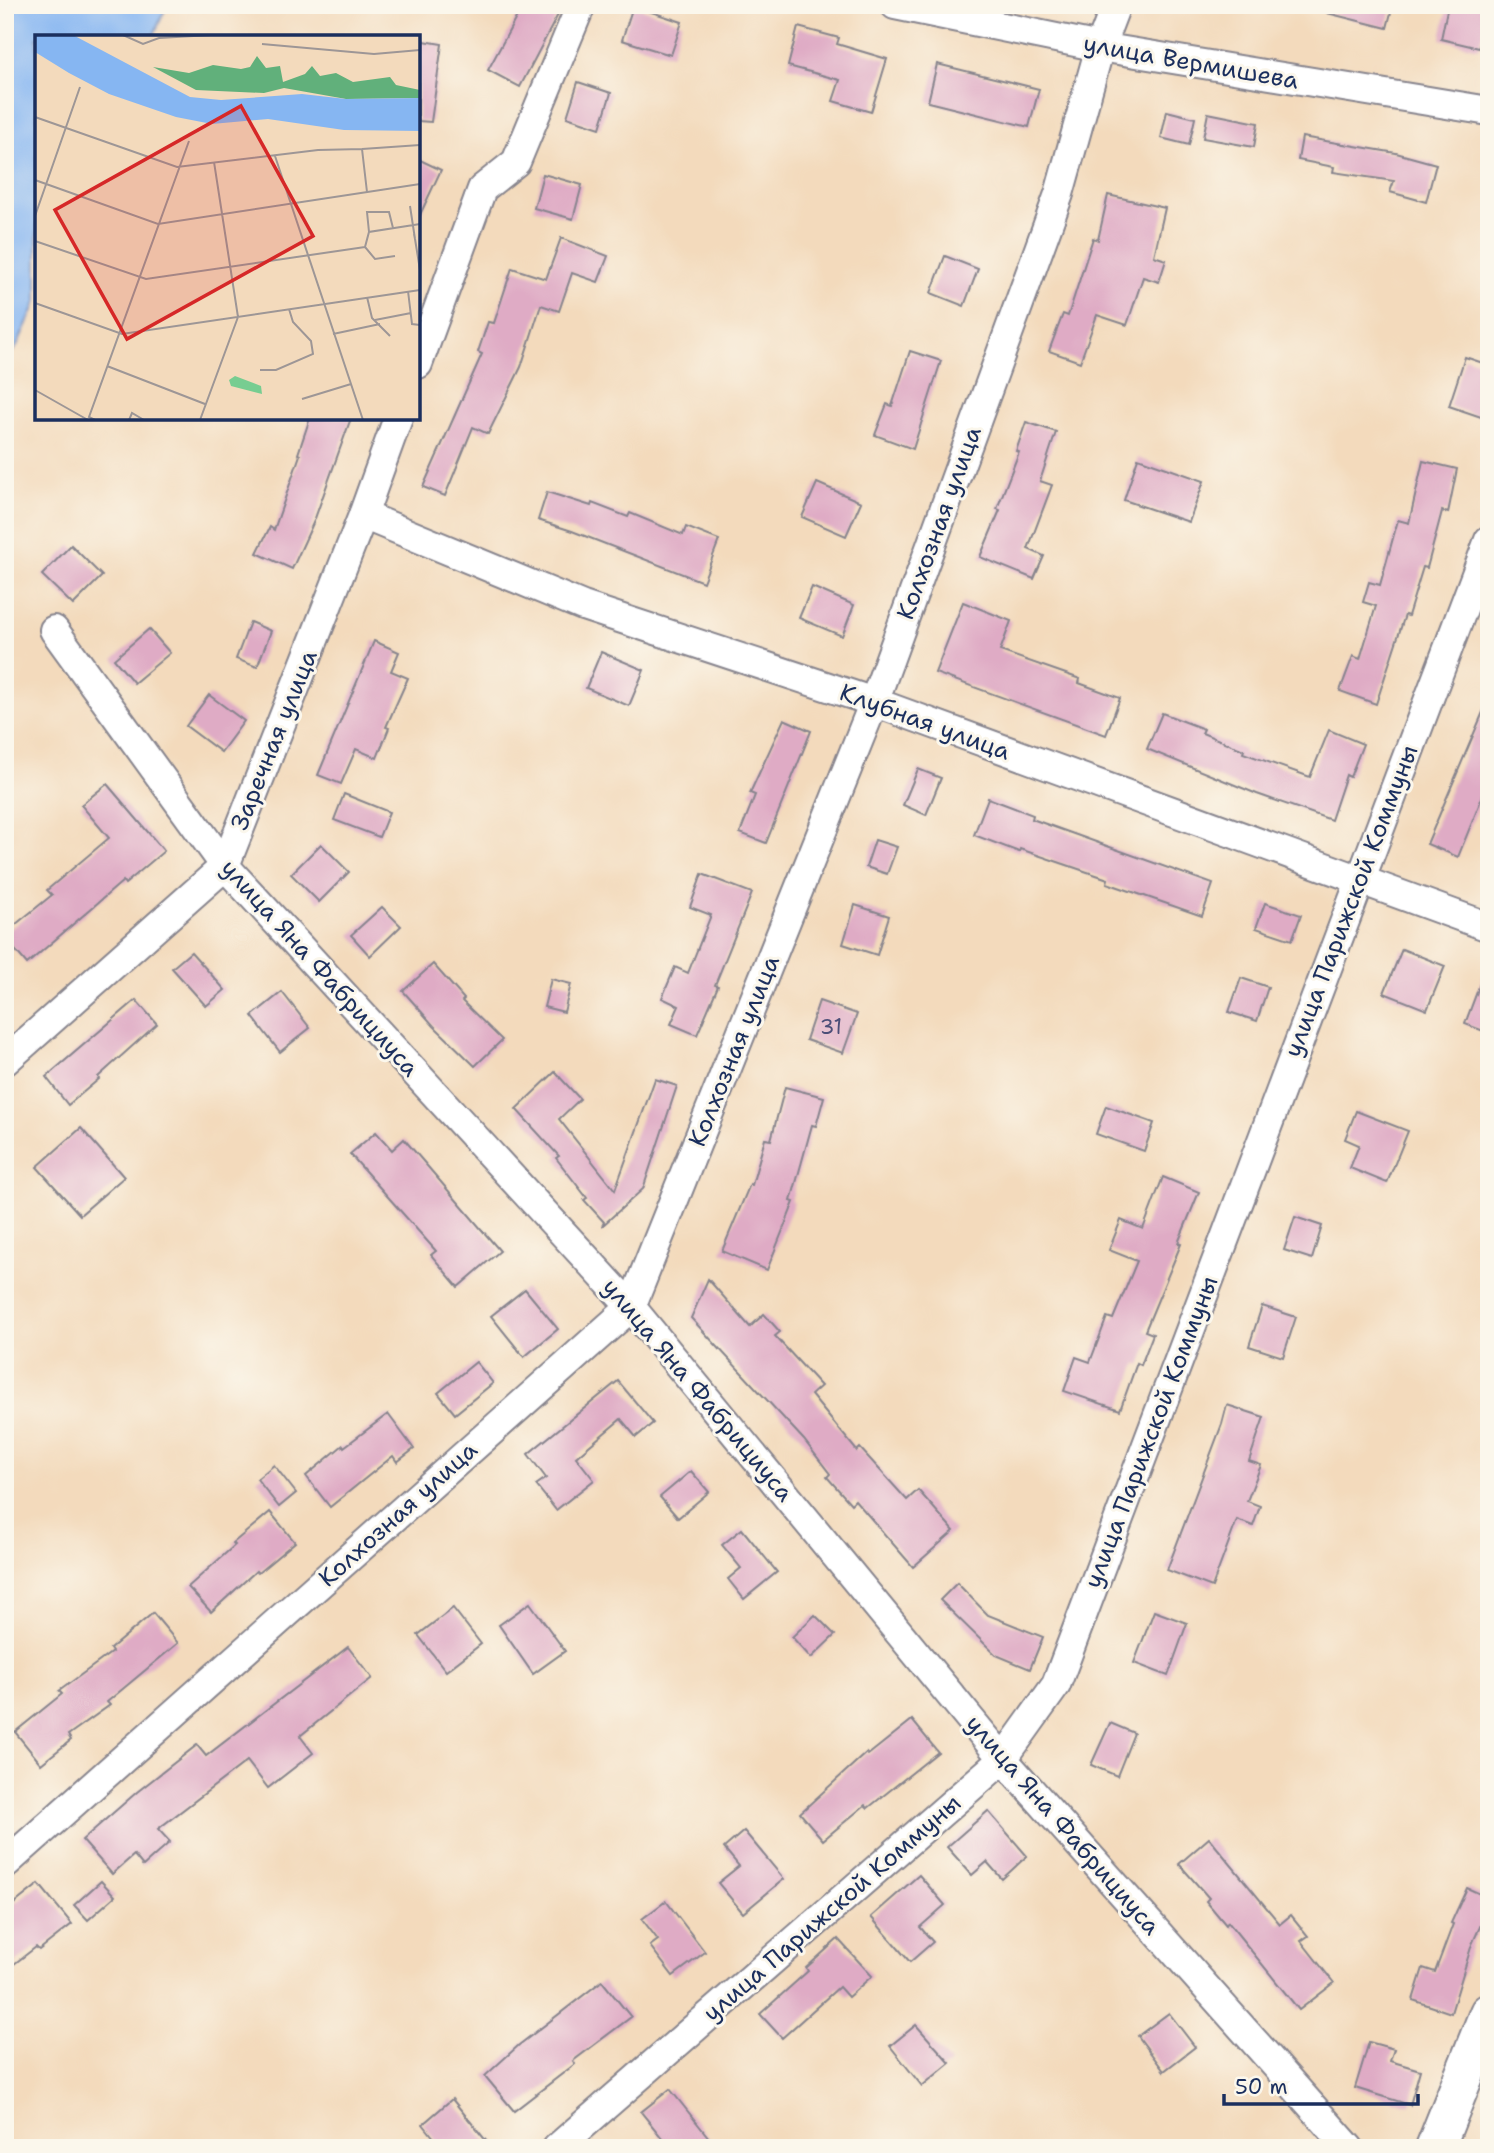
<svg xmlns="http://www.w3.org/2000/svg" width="1494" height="2153" viewBox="0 0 1494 2153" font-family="'Shantell Sans',sans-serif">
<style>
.water{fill:#86b6f2;stroke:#5072a8;stroke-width:2}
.building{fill:#dfabc5}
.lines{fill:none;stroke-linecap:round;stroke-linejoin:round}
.street-casing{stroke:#87848d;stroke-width:32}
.secondary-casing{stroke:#87848d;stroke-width:42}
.street{stroke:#fff;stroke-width:28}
.secondary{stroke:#fff;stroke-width:38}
.labels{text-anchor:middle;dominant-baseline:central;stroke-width:6;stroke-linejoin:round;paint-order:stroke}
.number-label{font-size:21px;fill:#4c4e78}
.street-label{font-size:24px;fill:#1b2f5e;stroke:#fbf7ec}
.inset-road{fill:none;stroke:#9d9696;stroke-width:2}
.view{fill:#d62828;fill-opacity:0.15;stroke:#d62828;stroke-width:3.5}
.inset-edge{fill:none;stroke:#1b2f5e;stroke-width:3.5}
</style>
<rect width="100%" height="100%" fill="#fbf7ec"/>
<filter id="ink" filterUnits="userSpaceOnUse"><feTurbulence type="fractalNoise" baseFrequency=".0143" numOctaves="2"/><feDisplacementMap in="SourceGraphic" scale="14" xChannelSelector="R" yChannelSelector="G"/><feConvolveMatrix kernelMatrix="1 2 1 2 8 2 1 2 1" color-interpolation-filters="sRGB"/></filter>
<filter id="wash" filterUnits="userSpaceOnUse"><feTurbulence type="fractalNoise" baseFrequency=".00686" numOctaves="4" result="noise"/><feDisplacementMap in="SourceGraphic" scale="28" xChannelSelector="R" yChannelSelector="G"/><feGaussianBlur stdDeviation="1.57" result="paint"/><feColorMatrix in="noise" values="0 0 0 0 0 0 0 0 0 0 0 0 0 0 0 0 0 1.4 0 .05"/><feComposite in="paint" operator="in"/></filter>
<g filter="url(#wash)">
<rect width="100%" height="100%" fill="#f3dabc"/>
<!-- water -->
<path class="water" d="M5,5h162l-14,32h-116v264l-21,47 -11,12z"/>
<g id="blocks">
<!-- building -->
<g class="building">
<path d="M523,5h40l-43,82 -32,-17z"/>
<path d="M1328,5h65l-6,23 -60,-15z"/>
<path d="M1448,5h41l-10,43 -38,-9z"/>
<path d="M633,6l49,16 -11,33 -49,-15z"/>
<path d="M798,27l41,11 -2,6 50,15 -16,53 -38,-11 7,-21 -52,-14z"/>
<path d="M418,40l24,4 -11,78 -13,-1z"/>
<path d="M937,64l102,25 -10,38 -101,-25z"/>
<path d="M578,82l33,11 -11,35 -33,-11z"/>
<path d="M1167,111l28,7 -6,27 -28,-7z"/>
<path d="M1208,113l50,10 -4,24 -51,-9z"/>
<path d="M1302,137l94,16 40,11 -10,38 -36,-10 4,-11 -61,-9 1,-5 -36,-7z"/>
<path d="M418,159l23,11 -23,49z"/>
<path d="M543,174l39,11 -9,34 -39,-11z"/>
<path d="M1108,195l57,13 -11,48 12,4 -7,22 -16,-5 -16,48 -30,-10 -17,47 -31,-11 14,-37 5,2 25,-78 5,2z"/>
<path d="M561,238l47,18 -10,26 -26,-9 -13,38 -18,-6 -20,62 -33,67 -15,-7 -28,69 -22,-9 59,-133 -4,-2 10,-30 6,1 18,-55 34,11z"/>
<path d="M945,256l33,13 -14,37 -33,-13z"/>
<path d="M910,351l31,10 -28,88 -38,-14 12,-31 5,2z"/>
<path d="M1465,357l24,8v28l-8,24 -32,-11z"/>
<path d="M310,418h41l-37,103 -22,48 -35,-16 13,-26 4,3 26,-75 -2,-1z"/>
<path d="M1026,422l30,10 -16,49 12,4 -24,64 16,7 -10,23 -54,-22 20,-47 -3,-1 22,-57 -3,-1z"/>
<path d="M1138,458l66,23 -15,41 -65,-22z"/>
<path d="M1423,461l34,8 -9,44 -6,-2 -15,57 -4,-1 -15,49 -3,-1 -29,89 -36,-13 13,-35 7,3 16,-53 -13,-4 6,-20 11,3 18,-65 11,3z"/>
<path d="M817,483l44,19 -15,34 -44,-19z"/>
<path d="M547,492l44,14 1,-3 36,14 2,-4 53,22 3,-8 33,13 -16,42 -131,-51 -34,-11z"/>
<path d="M71,545l31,31 -29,29 -31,-30z"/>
<path d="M812,587l42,18 -12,31 -43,-18z"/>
<path d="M963,602l48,19 -11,30 80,28 -1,4 41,15 -14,37 -171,-62z"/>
<path d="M250,622l21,9 -14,36 -21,-8z"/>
<path d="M149,629l21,24 -36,30 -20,-24z"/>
<path d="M374,641l25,11 -8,19 17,7 -22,49 3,1 -12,30 -21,-9 -15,35 -23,-9z"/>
<path d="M601,652l43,18 -15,36 -43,-18z"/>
<path d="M209,695l35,26 -23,31 -35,-26z"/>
<path d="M1489,698v82l-31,77 -31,-13z"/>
<path d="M1162,713l42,16 -2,4 42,17 -1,3 67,24 19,-47 34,14 -13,33 -4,-2 -15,45 -74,-26 -110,-45z"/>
<path d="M784,719l27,12 -45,112 -26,-10 15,-38 -5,-2z"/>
<path d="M918,769l23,9 -15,37 -23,-10z"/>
<path d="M107,784l57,67 -39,33 -2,-3 -96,83 -22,-26v-5l47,-38 -5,-5 62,-52 -28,-33z"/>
<path d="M344,794l45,18 -10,25 -45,-17z"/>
<path d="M988,798l45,17 -1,4 181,65 -11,32 -95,-33 1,-4 -88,-30 -1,3 -45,-17z"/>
<path d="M875,840l22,7 -10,27 -21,-7z"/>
<path d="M321,844l28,28 -30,30 -28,-28z"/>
<path d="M702,874l50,19 -37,92 3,1 -21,49 -26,-11 8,-18 -17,-8 13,-31 13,6 23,-58 -21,-8z"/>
<path d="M1265,903l36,12 -9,25 -36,-12z"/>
<path d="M855,905l34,11 -12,39 -34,-11z"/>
<path d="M382,907l19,19 -31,30 -19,-21z"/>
<path d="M1402,949l43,17 -18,44 -43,-17z"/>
<path d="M191,952l34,38 -19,16 -34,-38z"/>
<path d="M433,964l31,35 -2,2 40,39 -27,26 -41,-40 -31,-35z"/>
<path d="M1487,965l2,1v67l-24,-9z"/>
<path d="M1241,978l27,9 -11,34 -28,-9z"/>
<path d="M551,979l20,5 -7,28 -20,-5z"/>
<path d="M282,992l28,36 -30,24 -28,-36z"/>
<path d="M136,1000l21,24 -59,53 1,2 -31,26 -22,-28z"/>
<path d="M819,1001l38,13 -14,39 -37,-13z"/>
<path d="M555,1072l25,27 -21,20 56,71 40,-111 22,7 -34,103 -41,37 2,-4 -20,-22 3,-2 -31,-40 3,-2 -43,-47z"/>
<path d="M785,1087l39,10 -8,29 -4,-1 -21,76 3,1 -27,68 -45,-19 28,-67 2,1 13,-46 6,1z"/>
<path d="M1106,1106l48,17 -10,28 -48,-17z"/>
<path d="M1356,1111l52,20 -21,52 -37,-15 9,-23 -14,-6z"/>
<path d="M81,1128l43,49 -44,38 -43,-48z"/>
<path d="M376,1132l16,18 12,-11 96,112 -42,36 -27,-32 5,-4 -86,-97z"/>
<path d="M1163,1177l36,15 -21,51 3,1 -36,87 8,3 -12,31 -4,-2 -17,47 -56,-19 12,-34 14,5 17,-45 6,2 24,-58 -28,-11 12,-30 22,9z"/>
<path d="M1295,1217l27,9 -10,33 -28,-9z"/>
<path d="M708,1279l42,48 14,-13 16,18 -5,4 46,50 -10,9 46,56 3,-3 47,52 11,-10 36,41 -41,36 -58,-67 -4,4 -24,-27 3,-3 -26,-34 -113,-122z"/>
<path d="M525,1289l33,40 -34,28 -33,-41z"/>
<path d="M1262,1306l34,11 -13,40 -34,-11z"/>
<path d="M476,1362l17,21 -38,31 -17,-21z"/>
<path d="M618,1381l35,42 -17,14 -15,-18 -45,38 18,23 -38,30 -20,-25 10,-7 -18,-24z"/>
<path d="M1227,1405l37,12 -15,44 12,4 -14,36 13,5 -7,20 -16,-6 -25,67 -45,-17 55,-146z"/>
<path d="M388,1414l26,35 -17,13 -4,-6 -63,51 -24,-31 37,-31 1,2z"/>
<path d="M274,1465l22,28 -17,14 -22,-28z"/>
<path d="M691,1471l18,21 -31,26 -18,-21z"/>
<path d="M270,1512l25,30 -37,31 -2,-2 -45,41 -23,-25 47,-42 -2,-2z"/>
<path d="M742,1529l35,43 -33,27 -16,-20 13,-11 -19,-23z"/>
<path d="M957,1583l31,32 55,22 -13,32 -34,-14 -56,-55z"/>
<path d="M530,1603l35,48 -32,23 -34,-49z"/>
<path d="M453,1608l28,36 -35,27 -28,-36z"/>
<path d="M1154,1611l33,12 -19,53 -34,-13z"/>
<path d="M153,1613l25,30 -71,59 3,3 -42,30 3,5 -30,24 -26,-32 47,-38 -3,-3 53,-39 -2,-3z"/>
<path d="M815,1615l20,20 -24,23 -19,-21z"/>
<path d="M348,1647l24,31 -72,58 13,17 -45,35 -21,-27 -89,68 12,13 -27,24 -9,-11 -22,19 -30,-34 55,-48 60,-47 9,11z"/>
<path d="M912,1720l26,32 -70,56 -3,-3 -42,35 -23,-27 66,-60 2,2z"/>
<path d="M1110,1723l24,10 -17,43 -26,-11z"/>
<path d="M988,1811l39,45 -25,23 -15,-17 -15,13 -25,-28z"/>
<path d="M744,1831l40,48 -41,34 -25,-30 21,-17 -15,-18z"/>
<path d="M1209,1838l71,86 11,-9 17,21 -7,5 33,42 -35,27 -71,-88 -2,3 -20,-24 3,-3 -30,-34z"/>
<path d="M919,1875l26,30 -25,22 13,15 -23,20 -39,-45z"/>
<path d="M101,1881l14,15 -27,24 -14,-15z"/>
<path d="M39,1884l33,40 -33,26 -3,-3 -31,24v-60z"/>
<path d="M1467,1888l22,10v9l-17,37 -21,69 -38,-13 10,-32 12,4 18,-48 -2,-1z"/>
<path d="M666,1901l39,51 -32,24 -23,-30 8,-6 -16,-21z"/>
<path d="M838,1939l34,37 -24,21 -9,-10 -57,51 -22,-24 48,-43 -2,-3z"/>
<path d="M602,1981l29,36 -58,44 2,3 -61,47 -29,-35 34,-31z"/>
<path d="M1169,2013l26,34 -31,24 -26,-35z"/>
<path d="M916,2025l34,38 -28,23 -32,-40z"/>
<path d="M1369,2042l25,7 -4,12 30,9 -10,35 -55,-17z"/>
<path d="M670,2089l47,59h-47l-29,-36z"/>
<path d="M452,2099l40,49h-50l-19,-24z"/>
</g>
</g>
</g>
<g filter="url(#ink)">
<use href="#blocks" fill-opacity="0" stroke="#87848d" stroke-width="2"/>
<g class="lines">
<defs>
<g id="street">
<path d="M895,5l205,42 389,64"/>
<path d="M418,364l64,-175 34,-27 65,-157"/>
<path d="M363,515l220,91 291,96 615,225"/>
<path d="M54,630l171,236 406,441 372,452 346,389"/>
<path d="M5,1061l220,-195 138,-351 35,-97"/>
<path d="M5,1864l626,-557 243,-605 185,-508 41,-147 16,-42"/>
<path d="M557,2148l446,-389 53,-74 433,-1145"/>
</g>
<path id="secondary" d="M1435,2148l54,-135"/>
</defs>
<!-- street casing -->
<use href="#street" class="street-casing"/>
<!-- secondary casing -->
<use href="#secondary" class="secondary-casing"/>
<!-- street -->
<use href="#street" class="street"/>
<!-- secondary -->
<use href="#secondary" class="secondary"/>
</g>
</g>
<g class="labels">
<!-- number labels -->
<g class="number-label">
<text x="831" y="1027">31</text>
</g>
<!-- street labels -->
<g class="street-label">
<text transform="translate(1191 62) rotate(10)">улица Вермишева</text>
<text transform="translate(939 523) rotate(-70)">Колхозная улица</text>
<text transform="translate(925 722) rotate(20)">Клубная улица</text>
<text transform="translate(274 740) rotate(-68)">Заречная улица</text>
<text transform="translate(1351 901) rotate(-69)">улица Парижской Коммуны</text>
<text transform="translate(320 968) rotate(48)">улица Яна Фабрициуса</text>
<text transform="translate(734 1051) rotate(-68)">Колхозная улица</text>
<text transform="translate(698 1390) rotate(50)">улица Яна Фабрициуса</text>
<text transform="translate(1151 1432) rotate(-69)">улица Парижской Коммуны</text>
<text transform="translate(398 1514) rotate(-42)">Колхозная улица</text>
<text transform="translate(1063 1825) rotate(49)">улица Яна Фабрициуса</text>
<text transform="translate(832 1908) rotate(-41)">улица Парижской Коммуны</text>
</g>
</g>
<!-- overview -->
<g transform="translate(35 35)">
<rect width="385" height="385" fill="#f3dabc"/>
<path d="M200,341l26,10 1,8 -31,-8 -2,-6z" fill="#77cd91"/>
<path d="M222,21l9,12 14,-2 3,16 22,-8 7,-8 8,10 16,-3 17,9 37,-5 6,8 24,5v8l-74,1 -62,-11 -20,5 -68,-3 -43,-23 36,6 24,-8 28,4 9,-2z" fill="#61b07b"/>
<path d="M0,0h38l117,62 31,3 81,-6 44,5 74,-1v33l-76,-1 -76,-11 -56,5 -36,-7 -67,-23 -40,-21 -34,-21z" fill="#86b6f2"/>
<path class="inset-road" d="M88,0l20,9 16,-6 52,-3M227,9l112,10 46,-4M0,82l142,50 141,-17 44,-1 5,43M327,114l58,-4M240,121l88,264M0,145l123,44 262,-40M375,171l5,33 -1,-5M0,181l45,-129M334,197l-2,-20h22l4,16M380,204l5,31M0,206l111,38 219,-32M360,221l-20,3 -10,-12 4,-15 51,-8M373,256l4,33 8,1M332,262l5,21 18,18M0,268l87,31 298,-44M340,285l36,-7M298,299l47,-10M72,331l98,38M225,335h16l37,-16 -2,-13 -18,-19 -4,-13M0,355l53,30M267,364l49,-15M60,385l-6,-3 100,-276M94,385l3,-7 12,7M165,385l38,-103 -24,-155"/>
<path class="view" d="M206,71l72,130 -186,103 -72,-129z"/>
<rect width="385" height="385" class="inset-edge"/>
</g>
<!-- margin -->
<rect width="1494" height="2153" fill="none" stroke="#fbf7ec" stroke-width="28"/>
<!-- scale -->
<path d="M1224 2094v10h194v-10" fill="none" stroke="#1b2f5e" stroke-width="3.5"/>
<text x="1235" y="2094" font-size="21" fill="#1b2f5e" stroke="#fbf7ec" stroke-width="5" paint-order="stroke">50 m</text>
</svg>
